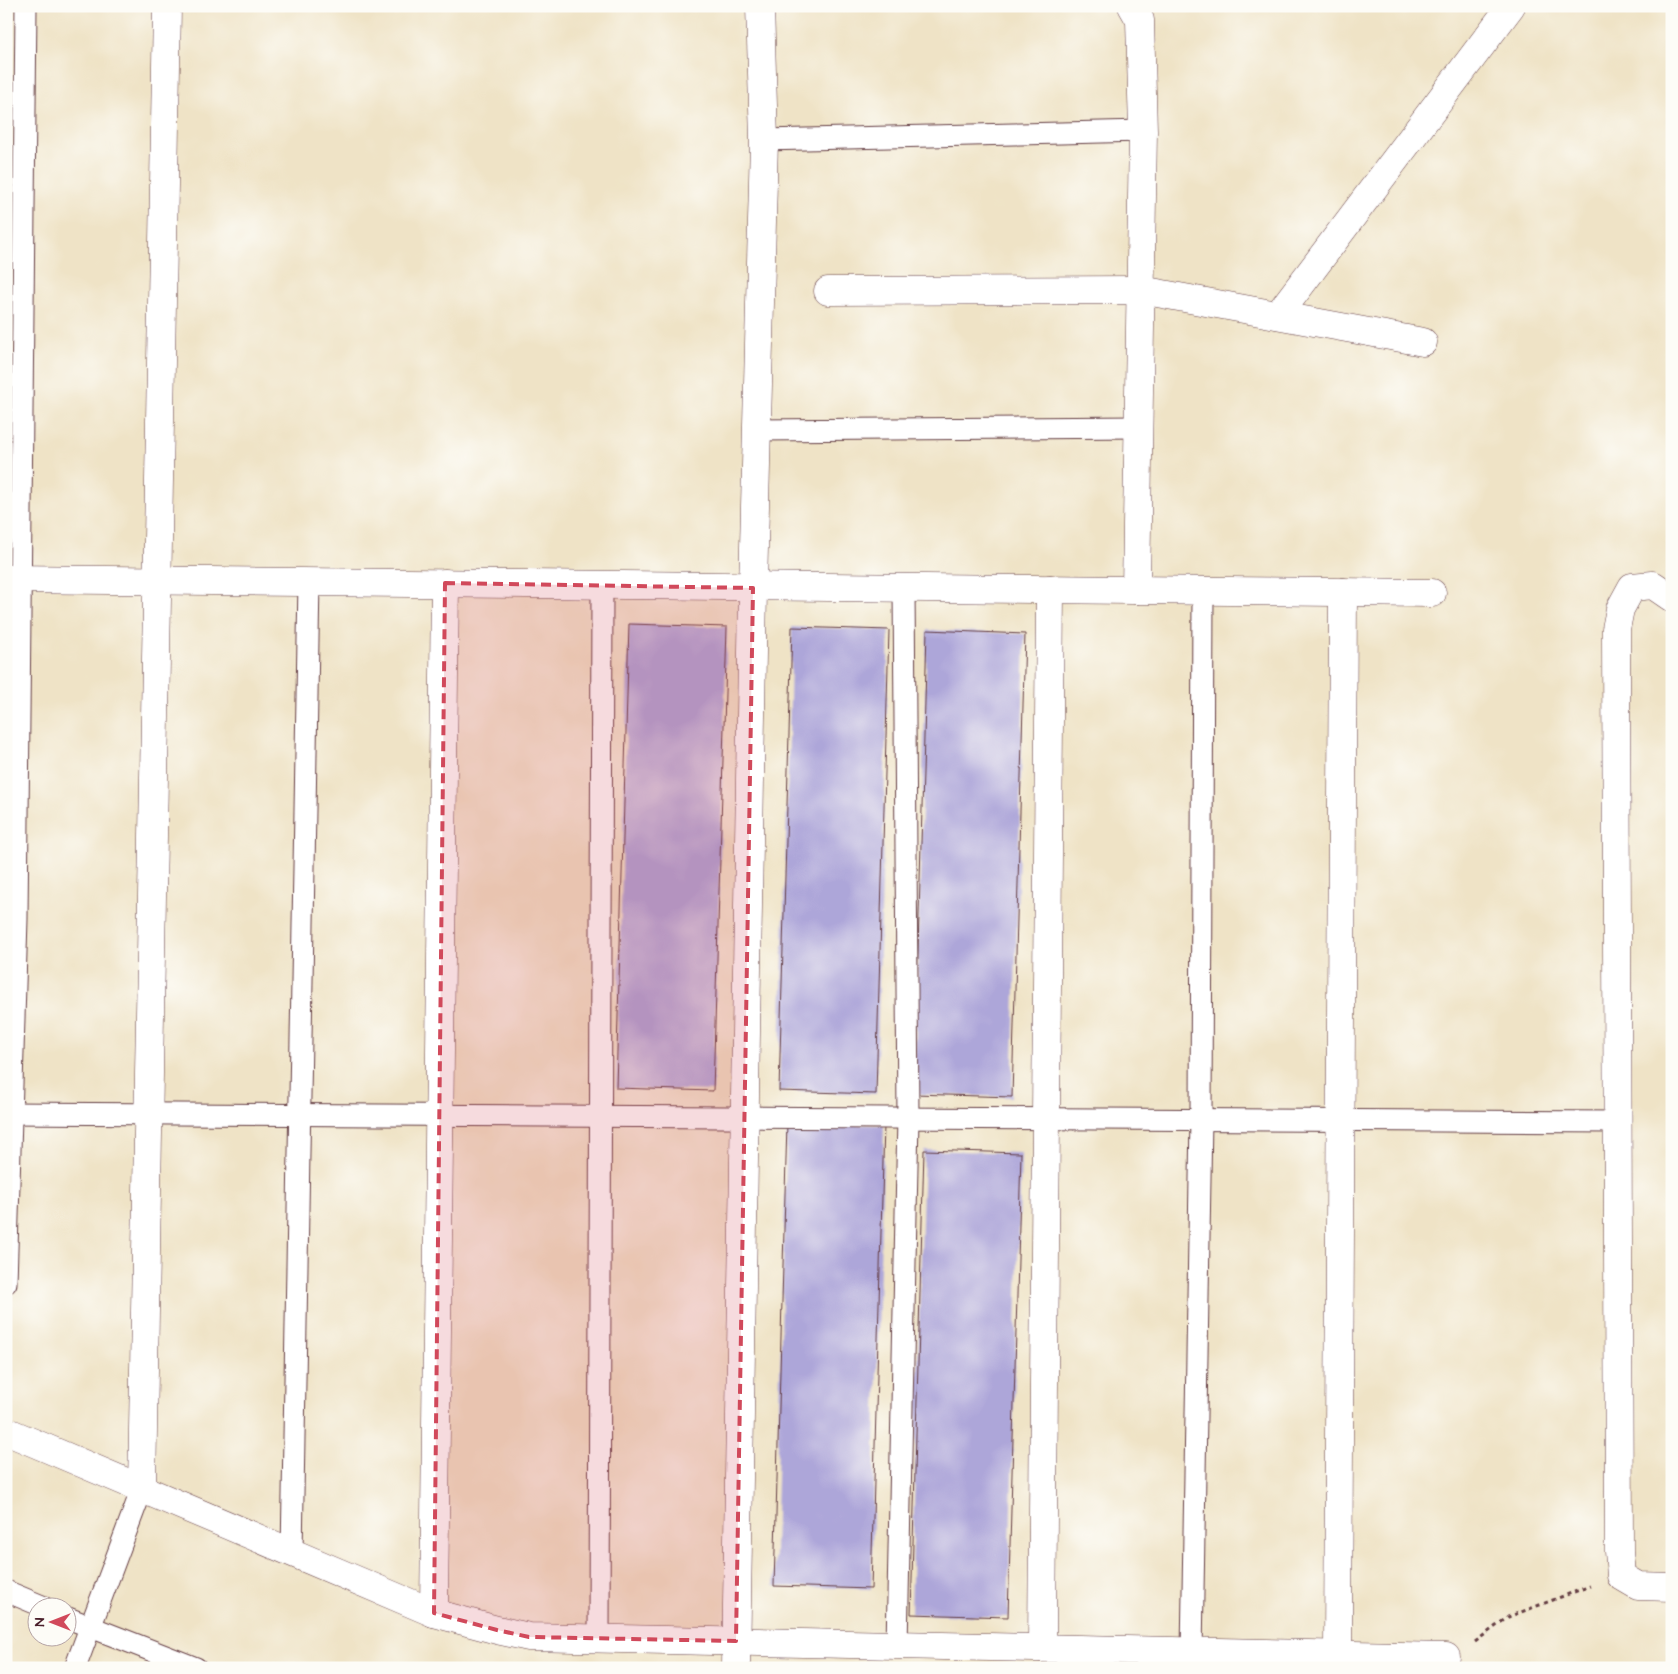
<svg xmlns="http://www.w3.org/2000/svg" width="1678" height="1674" viewBox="0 0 1678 1674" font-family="'Architects Daughter',sans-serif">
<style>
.building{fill:#ada6d9}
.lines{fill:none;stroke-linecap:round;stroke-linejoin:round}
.lane-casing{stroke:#633c42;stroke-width:23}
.street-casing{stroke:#633c42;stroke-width:29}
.path{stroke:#633c42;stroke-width:3;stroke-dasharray:4 4;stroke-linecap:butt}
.lane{stroke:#fff;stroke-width:21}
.street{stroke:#fff;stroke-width:28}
.marked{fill:#d1495b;fill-opacity:0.2;stroke:#d1495b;stroke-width:4;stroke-dasharray:10 6;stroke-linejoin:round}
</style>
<rect width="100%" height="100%" fill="#fdfcf7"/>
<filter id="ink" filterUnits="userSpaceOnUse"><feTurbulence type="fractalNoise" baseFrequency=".02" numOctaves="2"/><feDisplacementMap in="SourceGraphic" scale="10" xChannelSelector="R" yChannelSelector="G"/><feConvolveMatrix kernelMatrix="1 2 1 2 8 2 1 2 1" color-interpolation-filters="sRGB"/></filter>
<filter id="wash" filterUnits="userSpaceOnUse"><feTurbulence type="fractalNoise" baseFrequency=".0096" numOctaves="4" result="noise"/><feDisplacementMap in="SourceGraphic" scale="20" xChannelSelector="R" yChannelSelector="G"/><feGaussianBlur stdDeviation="1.12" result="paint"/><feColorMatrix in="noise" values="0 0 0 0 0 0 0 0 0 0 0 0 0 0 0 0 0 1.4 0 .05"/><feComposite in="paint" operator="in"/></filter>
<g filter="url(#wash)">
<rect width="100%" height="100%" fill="#efe3c6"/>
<g id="blocks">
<!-- building -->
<g class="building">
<path d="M629,624l98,3 -14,464 -97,-3z"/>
<path d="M792,627l97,3 -13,464 -97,-3z"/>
<path d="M927,630l98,4 -13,463 -98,-3z"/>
<path d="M787,1123l97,2 -13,464 -97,-3z"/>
<path d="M924,1150l97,3 -13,464 -97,-3z"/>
</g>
</g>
</g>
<g filter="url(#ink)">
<use href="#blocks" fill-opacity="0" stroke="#633c42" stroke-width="1"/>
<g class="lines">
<defs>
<g id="lane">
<path d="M764,140l379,-9"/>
<path d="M757,430l381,-3"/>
<path d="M6,1113l1612,9"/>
<path d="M6,1283l11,-364 9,-913"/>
<path d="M292,1552l17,-970"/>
<path d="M6,1591l36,15"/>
<path d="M68,1618l128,50"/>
<path d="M599,1638l3,-1053"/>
<path d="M897,1645l11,-527 -4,-530"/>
<path d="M1192,1652l9,-533 2,-528"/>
<path d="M75,1668l67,-179"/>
</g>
<g id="street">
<path d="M1132,6l8,14 3,111 -7,459"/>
<path d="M828,291l313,-1 282,52"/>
<path d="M1278,315l233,-309"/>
<path d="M6,579l1426,14"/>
<path d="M1672,598l-19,-13 -21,2 -12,22 -4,20 3,922 2,25 17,10 34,1"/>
<path d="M6,1431l428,182 63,17 32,7 917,20"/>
<path d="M142,1489l25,-1483"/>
<path d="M434,1613l11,-1030"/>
<path d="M1042,1648l8,-1059"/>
<path d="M1338,1655l5,-1063"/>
<path d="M736,1668l17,-1080 11,-448 -4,-134"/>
</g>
</defs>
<!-- lane casing -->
<use href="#lane" class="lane-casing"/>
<!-- street casing -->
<use href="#street" class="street-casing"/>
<!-- path -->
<path class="path" d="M1475,1642l33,-25 82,-31"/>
<!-- lane -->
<use href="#lane" class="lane"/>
<!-- street -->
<use href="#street" class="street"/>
</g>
</g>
<!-- marked area -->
<path class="marked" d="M445,583l308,5 -17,1053 -207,-4 -32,-7 -63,-17z"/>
<!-- margin -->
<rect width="1678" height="1674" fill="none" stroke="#fdfcf7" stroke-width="25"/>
<!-- north arrow -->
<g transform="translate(52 1622) rotate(270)"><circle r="24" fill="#fdfcf7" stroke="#b5a4a5"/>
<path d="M0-4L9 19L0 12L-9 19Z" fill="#d1495b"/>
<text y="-8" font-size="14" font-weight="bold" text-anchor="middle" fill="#4a1f2b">N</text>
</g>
</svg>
